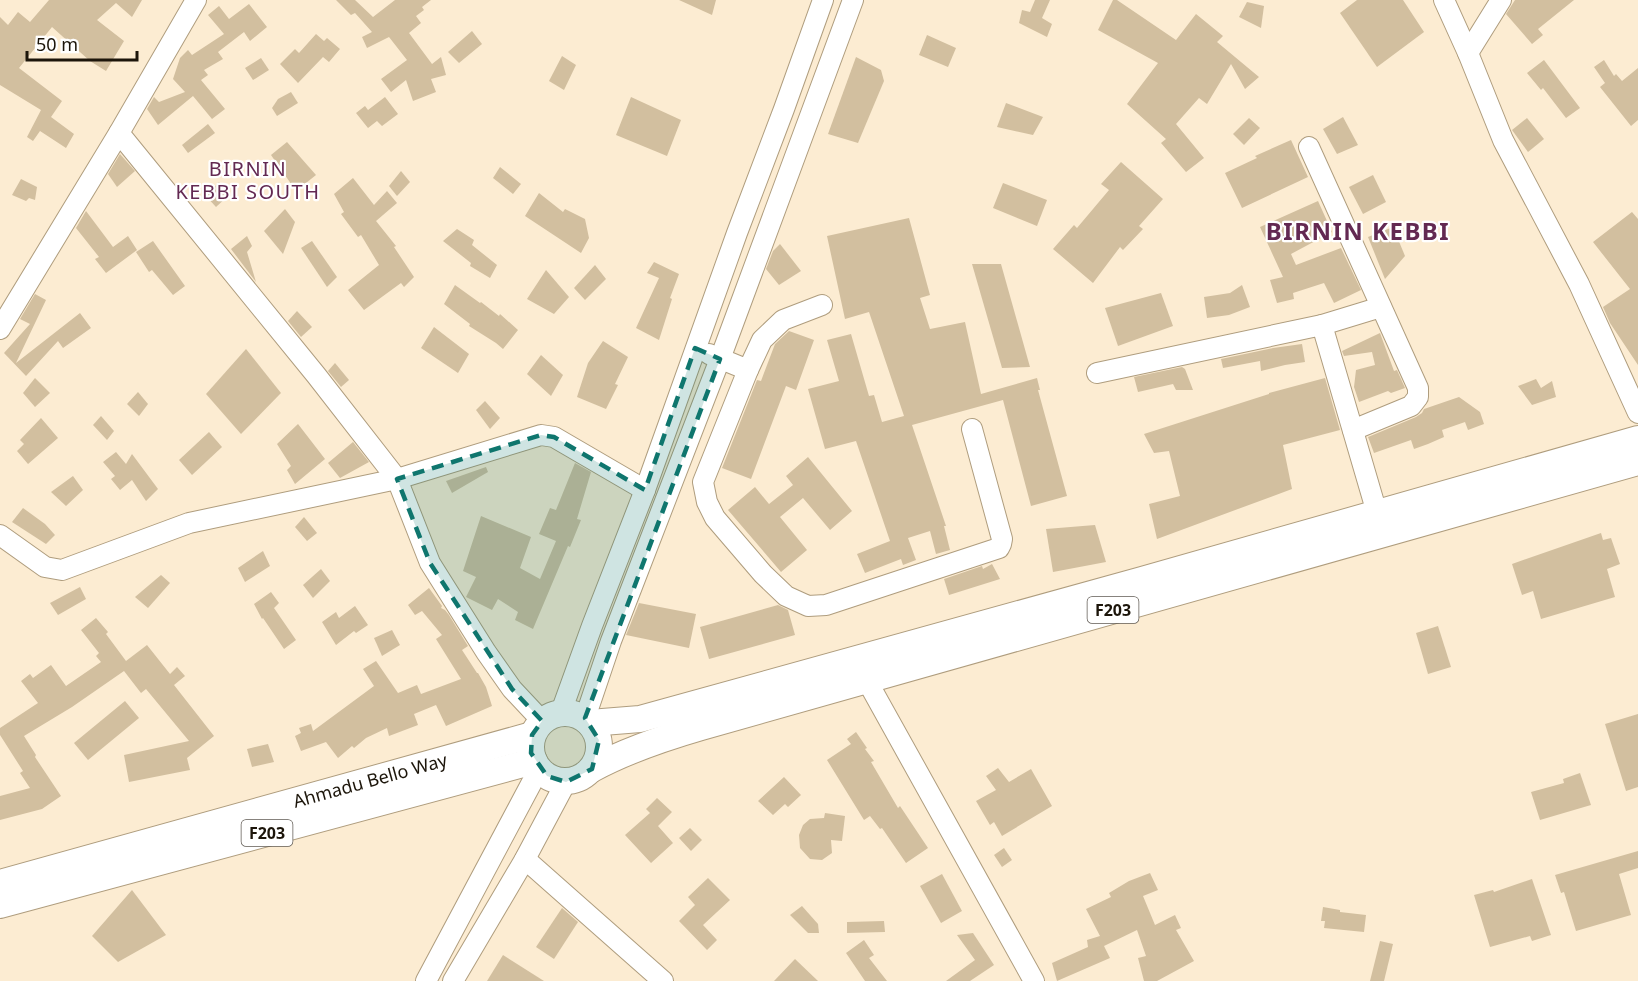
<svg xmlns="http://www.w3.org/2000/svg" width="1638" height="981" viewBox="0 0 1638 981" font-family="'Noto Sans',sans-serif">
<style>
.building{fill:#d2bf9f}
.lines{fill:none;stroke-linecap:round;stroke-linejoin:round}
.minor-casing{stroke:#af9d7e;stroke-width:22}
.major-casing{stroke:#af9d7e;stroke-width:28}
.minor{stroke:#fff;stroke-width:20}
.major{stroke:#fff;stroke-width:26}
.marked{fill:#0f766e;fill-opacity:0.2;stroke:#0f766e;stroke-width:4.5;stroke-dasharray:12 8;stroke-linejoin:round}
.labels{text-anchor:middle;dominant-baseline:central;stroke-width:4.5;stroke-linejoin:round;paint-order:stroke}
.shield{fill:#fff;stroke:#605b54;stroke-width:1.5}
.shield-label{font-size:16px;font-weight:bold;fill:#1c150a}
.street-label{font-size:18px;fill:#1c150a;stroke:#fff}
.neighbourhood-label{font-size:20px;letter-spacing:1.5px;fill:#632952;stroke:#fff}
.district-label{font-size:24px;font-weight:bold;letter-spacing:1.5px;fill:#632952;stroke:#fff}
</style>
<rect width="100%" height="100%" fill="#fcecd2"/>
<!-- building -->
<g class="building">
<path d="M49,0h93l-10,17 -16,-14 -19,17 27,21 -18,30 -16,-10 -38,-34 -33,41 43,33 -11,16 23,17 -8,14 -26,-17 -7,10 -6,-4 14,-27 -41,-25v-68l8,8 10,-13 12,10z"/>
<path d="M336,0h19l18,17 22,-17h36l-9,7 2,3 -8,6 5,7 -12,10 23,31 9,-7 5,18 -15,4 5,13 -23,9 -7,-21 -15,12 -10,-13 26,-19 -18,-23 -22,11 -5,-11 10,-5 -17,-19 -4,2z"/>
<path d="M679,0h37l-4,15z"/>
<path d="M1035,0h15l-8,18 10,6 -5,13 -28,-14 3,-13 8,2z"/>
<path d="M1113,0h4l59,40 20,-26 27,22 -6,6 42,35 -14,12 -14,-25 -24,40 -8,-6 -23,26 28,34 -18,14 -25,-29 5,-4 -39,-35 31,-41 -60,-33z"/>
<path d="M1357,0h46l21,32 -47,35 -37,-54z"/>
<path d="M1515,0h59l-36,29 5,6 -11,9 -26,-30z"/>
<path d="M1247,2l17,4 -3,22 -22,-11z"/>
<path d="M249,4l18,23 -17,14 -6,-9 -26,20 5,7 -19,11 4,5 -7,5 24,29 -13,10 -19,-23 -35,29 -11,-16 7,-12 5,5 26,-10 -12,-13 7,-21 8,-8 4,5 32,-21 -16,-19 11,-9 10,13z"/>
<path d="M472,31l10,13 -23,19 -11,-11z"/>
<path d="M316,34l8,7 3,-3 13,11 -11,13 -6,-5 -25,26 -18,-19 15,-15 4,4z"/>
<path d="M927,35l29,13 -8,19 -29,-12z"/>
<path d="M562,56l14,9 -12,25 -15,-9z"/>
<path d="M856,57l25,13 3,11 -26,62 -30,-9z"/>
<path d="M261,58l8,12 -16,10 -8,-12z"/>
<path d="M1544,60l36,48 -14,10 -23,-30 -2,2 -14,-17z"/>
<path d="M1604,60l10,16 2,-2 6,7 16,-13v52l-7,6 -31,-39 5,-4 -11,-16z"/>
<path d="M291,92l7,11 -21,13 -5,-8 6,-9z"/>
<path d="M385,97l13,17 -16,12 -5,-5 -9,7 -12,-15 9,-7 3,4z"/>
<path d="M631,97l50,23 -14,36 -51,-21z"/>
<path d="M1006,103l37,14 -10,18 -36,-8z"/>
<path d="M1343,117l15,28 -21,9 -14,-25z"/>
<path d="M1249,118l11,10 -16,17 -11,-11z"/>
<path d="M1527,118l17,21 -16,13 -16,-22z"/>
<path d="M208,124l7,9 -27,20 -6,-8z"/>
<path d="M1291,140l17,37 -66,31 -17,-35 32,-15 -2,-2z"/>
<path d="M287,142l29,33 -20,16 -25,-36z"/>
<path d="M120,154l15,17 -18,16 -9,-13z"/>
<path d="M1121,162l42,37 -24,27 4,3 -20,21 -3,-3 -27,36 -40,-34 21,-24 3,3 32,-38 -8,-6z"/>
<path d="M500,167l21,17 -8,10 -20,-16z"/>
<path d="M401,171l9,11 -13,14 -8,-10z"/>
<path d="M1373,175l13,27 -23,12 -14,-27z"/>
<path d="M353,178l21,27 13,-14 10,12 -21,18 20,25 -2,1 20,30 -10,10 -3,-4 -37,27 -16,-20 31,-25 -18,-30 -3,2 -17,-23 3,-2 -10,-18z"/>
<path d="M21,179l16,8 -2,13 -6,-2 -3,3 -14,-6z"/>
<path d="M219,182l10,13 -13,12 -10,-11z"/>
<path d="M1003,183l44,17 -10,26 -44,-18z"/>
<path d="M539,193l24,19 2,-3 20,10 4,19 -8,15 -56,-37z"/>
<path d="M1318,201l14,31 -41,22 5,11 45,-17 20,42 -27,13 -10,-20 -31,10 1,6 -17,4 -7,-23 13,-3 -23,-50z"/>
<path d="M285,209l10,13 -12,32 -19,-23z"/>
<path d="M86,211l27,36 15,-11 9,14 -31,23 -11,-14 4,-2 -23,-29z"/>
<path d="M1632,212l6,7v146l-28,-42 -7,-16 27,-18 -37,-47z"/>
<path d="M909,218l21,77 -10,3 10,31 35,-7 16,72 56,-16 3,12h-2l29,106 -36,10 -28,-106 -91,25 34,101h-2l6,24 -14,4 -6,-23 -22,7 8,22 -13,5 -2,-6 -36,14 -8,-19 33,-13 -34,-100 -31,8 -17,-60 31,-8 -12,-41 24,-6 18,62 5,-1 8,27 22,-6 -35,-104 -24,7 -18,-83z"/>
<path d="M1393,227l12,29 -20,23 -17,-42z"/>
<path d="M457,229l17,11 -2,5 25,20 -7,13 -20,-12 1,-3 -28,-22z"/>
<path d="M247,236l5,10 -5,6 9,30 -25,-33z"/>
<path d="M153,241l32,45 -12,9 -21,-25 -3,2 -13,-20z"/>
<path d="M312,241l25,36 -10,10 -26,-39z"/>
<path d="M780,244l21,27 -22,14 -13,-16 7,-18z"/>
<path d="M654,262l25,12 -9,24 2,1 -13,41 -23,-12 23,-50 -12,-5z"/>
<path d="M972,264h29l29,103 -28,1z"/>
<path d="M595,265l11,14 -21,21 -11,-12z"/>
<path d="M546,270l23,27 -15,17 -27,-15z"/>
<path d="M455,285l25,18 1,-1 18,14 1,-2 18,16 -15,19 -7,-6 -27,-17 1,-2 -26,-20z"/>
<path d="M1242,285l8,22 -21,8 -22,3 -3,-21 26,-4z"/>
<path d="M1161,293l12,33 -55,20 -13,-38z"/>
<path d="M35,294l11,6 -30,63 64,-50 11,15 -28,20 -5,-7 -32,35 -22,-23 26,-29 -10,-5z"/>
<path d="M297,311l15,16 -11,10 -13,-16z"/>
<path d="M434,327l35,27 -11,19 -37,-25z"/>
<path d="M789,331l25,9 -18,50 -10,-4 -35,93 -29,-11 35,-88 4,1 14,-37z"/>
<path d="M1380,333l14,38 3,-1 8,18 -14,5 -3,-2 -29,11 -5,-15 2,-17 19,-5 -3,-13 -28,4 -2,-5z"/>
<path d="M603,341l25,16 -13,27 3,1 -12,24 -29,-12 11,-34z"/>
<path d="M1302,344l3,18 -20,3 -24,6 -1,-10 -37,7 -2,-9 52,-11z"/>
<path d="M246,349l35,44 -40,41 -35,-40z"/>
<path d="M541,355l22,20 -12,21 -24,-22z"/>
<path d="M335,363l14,17 -8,7 -13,-16z"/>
<path d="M1182,367l3,2 8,21h-17l-3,-6 -35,8 -4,-15z"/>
<path d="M35,378l15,15 -15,14 -12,-14z"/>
<path d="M1325,378l15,52 -57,15 9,44 -135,50 -8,-35 31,-8 -11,-45 -15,2 -10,-19 125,-40v-1z"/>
<path d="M1536,379l5,9 11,-7 4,16 -24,8 -14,-19z"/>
<path d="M138,392l10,12 -9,12 -12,-12z"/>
<path d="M1459,397l21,15 4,12 -16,6 -3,-8 -23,8 2,7 -16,7 -14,5 -3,-9 -37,13 -6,-16 48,-20 6,-4 2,-4z"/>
<path d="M485,401l15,17 -10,11 -14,-19z"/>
<path d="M101,416l13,15 -7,9 -14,-15z"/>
<path d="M41,418l17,20 -30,26 -11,-13 7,-7 -4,-4z"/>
<path d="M298,424l27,35 -30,25 -8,-14 4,-4 -14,-22z"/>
<path d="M209,432l13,15 -30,28 -13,-15z"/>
<path d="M353,442l16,20 -29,16 -12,-15z"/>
<path d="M116,452l10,12 6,-10 26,35 -12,12 -14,-21 -12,10 -9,-11 4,-3 -12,-14z"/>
<path d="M808,457l44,54 -22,19 -27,-32 -23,19 27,33 -26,22 -53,-62 27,-23 14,17 24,-19 -7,-9z"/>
<path d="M575,463l16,9 -14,47 4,1 -11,27 -2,-1 -35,83 -18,-9 3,-8 -20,-13 -6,11 -26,-13 10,-20 -13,-6 18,-55 50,21 -11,31 20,11 16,-38 -17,-7 11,-26 6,2z"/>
<path d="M486,467l2,5 -36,21 -6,-12z"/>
<path d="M73,476l10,14 -17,16 -15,-14z"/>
<path d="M23,508l22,16 10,11 -9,9 -34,-22z"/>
<path d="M304,517l13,16 -10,8 -12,-14z"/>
<path d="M1095,525l11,37 -53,10 -7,-43z"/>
<path d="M1601,533l2,7 8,-2 9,26 -13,5 8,28 -74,22 -8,-28 -11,4 -10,-31z"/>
<path d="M263,551l7,15 -25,16 -7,-14z"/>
<path d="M992,564l8,15 -51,16 -5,-16 38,-13 1,3z"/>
<path d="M321,569l9,12 -17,17 -10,-13z"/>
<path d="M161,575l9,8 -22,25 -13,-11z"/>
<path d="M80,587l6,12 -28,16 -8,-12z"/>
<path d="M429,588l13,18 -1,2 4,2 4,5 19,31 -6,4 15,23h1l8,14 6,19 -46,20 -10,-21 -22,9 4,11 -29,11 -2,-8 -21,10 -12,10 -2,-2 -14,12 -12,-16 -25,9 -6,-15 6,-3 -2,-5 12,-4 2,7 61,-45 -11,-17 13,-8 22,32 19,-8 4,9 40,-15 -25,-40 6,-4 -20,-24 -7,4 -7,-10z"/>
<path d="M271,592l8,11 -5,5 22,32 -12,9 -21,-31 -1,1 -8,-15z"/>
<path d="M639,603l57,11 -7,34 -63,-13z"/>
<path d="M778,605l10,5 7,25 -86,24 -9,-32z"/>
<path d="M355,606l13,19 -12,8 -2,-2 -18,14 -14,-23 14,-10 3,6z"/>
<path d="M96,618l12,14 -2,2 20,27 21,-16 23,29 7,-7 8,9 -11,9 40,51 -27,22 3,12 -61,12 -5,-27 65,-14 -43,-52 -5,4 -17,-22 -52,36 -48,29 12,19 -1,2 26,39 -19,13 -42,11v-24l30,-8 -10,-15 3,-2 -23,-36v-7l38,-25 -17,-22 9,-7 3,4 18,-13 15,21 35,-24 -5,-6 3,-3 -18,-23z"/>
<path d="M1438,626l13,41 -23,7 -12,-41z"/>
<path d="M392,630l8,15 -18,11 -8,-18z"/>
<path d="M125,701l14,17 -51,42 -14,-17z"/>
<path d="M1638,714v73l-12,4 -21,-67z"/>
<path d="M856,732l11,16 -2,1 9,12 -3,1 27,46 2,-2 28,42 -22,15 -24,-35 -2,1 -10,-13 -6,4 -37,-60 24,-16 -4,-5z"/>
<path d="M268,744l6,18 -22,5 -5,-18z"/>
<path d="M998,768l11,14 22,-13 21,37 -50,30 -8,-14 -4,3 -14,-24 20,-11 -10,-14z"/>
<path d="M1580,773l11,32 -51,15 -9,-28 33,-9 -1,-4z"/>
<path d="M784,777l17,18 -13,12 -3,-3 -12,11 -15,-14z"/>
<path d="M657,798l15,14 -14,14 15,17 -22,20 -26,-28 25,-22 -4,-4z"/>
<path d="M825,813l20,3 -3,25 -11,-1 1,13 -10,7 -12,-1 -10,-11 -1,-13 4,-10 7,-6 14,-1z"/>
<path d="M690,828l12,12 -11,11 -12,-13z"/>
<path d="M1004,848l8,12 -10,7 -8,-12z"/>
<path d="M1638,851v17l-19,6 12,41 -55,16 -12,-39 -3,1 -6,-18z"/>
<path d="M1150,873l8,17 -15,6 12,29 20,-10 6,13 -5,2 18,31 -37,20h-13l-6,-23 8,-2 -9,-26 -33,16 6,12 -53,23 -5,-18 36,-16 -1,-7 13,-4 -14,-27 25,-12 -2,-4 20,-12z"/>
<path d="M942,874l20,37 -21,12 -21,-37z"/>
<path d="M708,878l22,22 -27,25 14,15 -10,10 -28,-29 16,-16 -7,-8z"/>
<path d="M1532,879l19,56 -19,6 -2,-5 -40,11 -16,-52 19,-5 1,2z"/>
<path d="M132,890l34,45 -48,27 -26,-26z"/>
<path d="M802,906l16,18 1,9h-11l-18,-18z"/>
<path d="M1323,907l17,3v2l26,3 -2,17 -40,-4 1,-7h-4z"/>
<path d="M562,908l16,14 -24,37 -18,-12z"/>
<path d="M884,921l1,11 -38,1v-11z"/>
<path d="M973,933l21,32 -24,16h-24l29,-21 -18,-25z"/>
<path d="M864,940l10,15 -5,3 18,23h-22l-19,-28z"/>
<path d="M1380,941l13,3 -9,37h-14z"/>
<path d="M503,955l41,26h-57z"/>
<path d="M795,959l23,22h-44z"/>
</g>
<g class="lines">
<defs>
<g id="minor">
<path d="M1444,0l24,53 35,87 76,144 59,129"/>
<path d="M1468,53l33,-53"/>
<path d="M119,133l197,242 81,104 33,84 56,89 26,37 30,32"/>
<path d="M1309,147l109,241v9l-7,9 -58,24"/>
<path d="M1322,325l59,-18"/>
<path d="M0,329l119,-196 77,-133"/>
<path d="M709,354l39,16 -45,112 4,20 8,16 48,56 23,22 22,10 18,-1 173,-57 2,-4 1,-5 -30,-110"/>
<path d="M748,370l14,-30 21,-20 39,-15"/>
<path d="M1097,373l225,-48 55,188"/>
<path d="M0,535l45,32 17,3 127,-47 208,-44 144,-44 13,2 91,53"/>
<path d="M866,679l168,302"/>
<path d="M561,712l31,-86 53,-136 92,-257 47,-124 39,-109"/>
<path d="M585,718l26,-77 109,-282 133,-359"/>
<path d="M525,859l138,122"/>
<path d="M426,981l113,-212"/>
<path d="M453,981l72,-122 41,-77"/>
</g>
<g id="major">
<circle cx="565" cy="747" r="34"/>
<path d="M590,723l50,-4 502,-139 496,-141"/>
<path d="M592,769c35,-19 71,-31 109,-42l937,-265"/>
<path id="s1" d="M0,883l532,-148"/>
<path d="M0,905l534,-144"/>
</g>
</defs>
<!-- minor casing -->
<use href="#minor" class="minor-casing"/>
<!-- major casing -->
<use href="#major" class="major-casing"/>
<!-- minor -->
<use href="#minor" class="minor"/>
<!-- major -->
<use href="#major" class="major"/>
</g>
<!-- marked area -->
<path class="marked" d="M695,348l25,11 -135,359 14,22 -7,29 -26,13 -19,-6 -16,-23 1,-18 10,-14 -30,-32 -82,-126 -33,-84 144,-44 13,2 91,53z"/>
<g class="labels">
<!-- shield labels -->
<g class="shield">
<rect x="1087.5" y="597" width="51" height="26" rx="4.5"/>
<rect x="241.5" y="820" width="51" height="26" rx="4.5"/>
</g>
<g class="shield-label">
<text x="1113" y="610">F203</text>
<text x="267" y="833">F203</text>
</g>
<!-- street labels -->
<g class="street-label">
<text stroke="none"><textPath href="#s1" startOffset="384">Ahmadu Bello Way</textPath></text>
</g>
<!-- neighbourhood labels -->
<g class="neighbourhood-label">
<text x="248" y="168">BIRNIN<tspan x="248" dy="23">KEBBI SOUTH</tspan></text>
</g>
<!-- district labels -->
<g class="district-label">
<text x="1358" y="230">BIRNIN KEBBI</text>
</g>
</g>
<!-- scale -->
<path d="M27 51v9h110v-9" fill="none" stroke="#1c150a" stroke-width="3"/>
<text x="36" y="51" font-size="18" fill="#1c150a" stroke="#ffffff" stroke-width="4.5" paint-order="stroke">50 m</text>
</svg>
